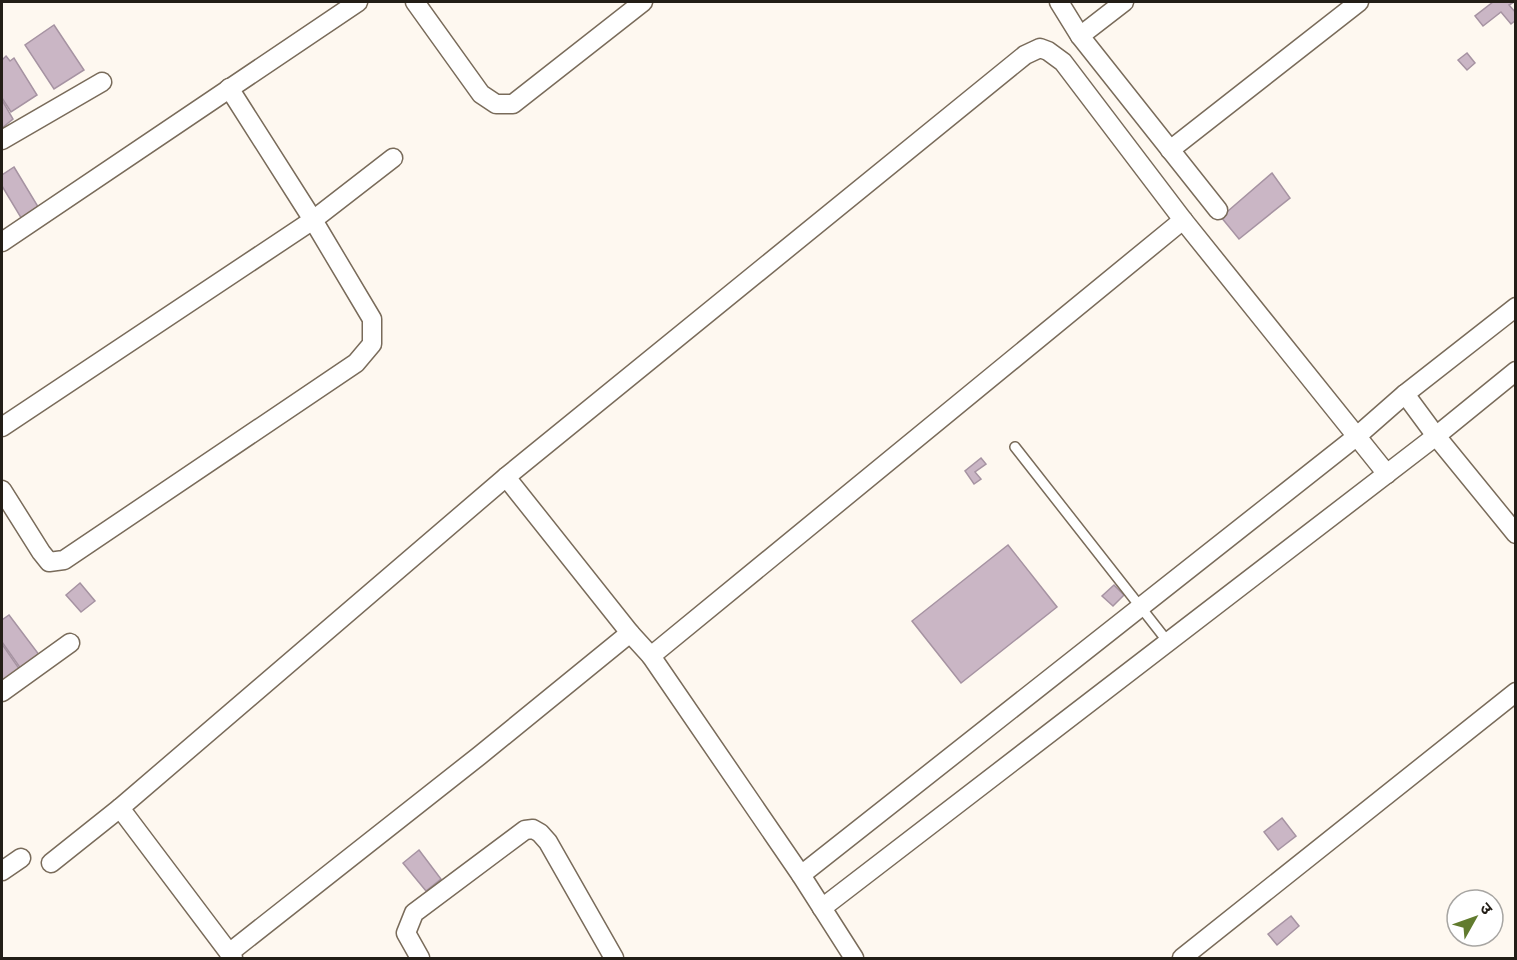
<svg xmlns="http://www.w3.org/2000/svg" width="1517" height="960" viewBox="0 0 1517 960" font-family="'Nunito Sans','Noto Sans Devanagari',sans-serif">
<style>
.building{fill:#cab6c5;stroke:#a693a2;stroke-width:1.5}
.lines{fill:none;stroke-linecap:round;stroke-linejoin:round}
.service-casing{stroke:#796b5a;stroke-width:12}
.minor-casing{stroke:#796b5a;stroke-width:21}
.service{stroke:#fff;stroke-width:9}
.minor{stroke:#fff;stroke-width:18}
</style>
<rect width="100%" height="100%" fill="#fef8f0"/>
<!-- building -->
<g class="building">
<path d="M1493,2h21l-5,3 7,8v7l-5,4 -10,-12 -18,14 -8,-10z"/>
<path d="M54,25l30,45 -30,19 -29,-44z"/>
<path d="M1467,53l8,10 -8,7 -9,-10z"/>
<path d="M6,56l4,5 4,-3 23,37 -26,17 -9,-14v-38z"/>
<path d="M2,100l11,19 -11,9z"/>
<path d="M14,167l26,43 -17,11 -21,-35v-11z"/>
<path d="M1272,173l18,25 -51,41 -18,-22z"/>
<path d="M981,458l5,6 -11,8 6,7 -7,5 -9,-13z"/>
<path d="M1008,545l49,62 -96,76 -49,-62z"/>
<path d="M80,583l15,18 -14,11 -15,-17z"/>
<path d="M1114,585l10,10 -11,11 -11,-10z"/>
<path d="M9,615l31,41 -19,13 -19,-27v-22z"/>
<path d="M2,644l18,26 -18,11z"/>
<path d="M1282,818l14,18 -18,14 -14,-18z"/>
<path d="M419,850l22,29 -15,12 -23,-28z"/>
<path d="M1291,916l8,10 -22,19 -9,-11z"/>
</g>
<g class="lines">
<defs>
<path id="service" d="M1015,447l153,195"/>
<g id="minor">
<path d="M415,2l66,92 15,10h17l130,-102"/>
<path d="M1059,2l21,34 138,174"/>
<path d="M1080,36l44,-34"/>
<path d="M2,140l100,-58"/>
<path d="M1170,150l189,-148"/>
<path d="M2,242l356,-240"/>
<path d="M1405,394l31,42 80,98"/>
<path d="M2,427l311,-207 80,-62"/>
<path d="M506,477l124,156 21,23 150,219 53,83"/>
<path d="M2,490l39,62 8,10 15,-2 292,-197 16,-19v-25l-59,-99 -84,-132"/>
<path d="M651,656l532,-436"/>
<path d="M2,692l68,-49"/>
<path d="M120,808l113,150"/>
<path d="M51,863l69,-55 386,-331 519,-422 15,-7 8,3 15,11 120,158 204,254"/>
<path d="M2,871l19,-13"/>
<path d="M801,875l555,-438 49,-43 111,-87"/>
<path d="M822,908l614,-472 80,-65"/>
<path d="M229,953l250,-197 151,-123"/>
<path d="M420,958l-14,-25 8,-20 111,-83 8,-1 7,4 8,9 66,116"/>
<path d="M1182,958l334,-266"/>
</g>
</defs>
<!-- service casing -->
<use href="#service" class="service-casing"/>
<!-- minor casing -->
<use href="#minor" class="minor-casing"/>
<!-- service -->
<use href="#service" class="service"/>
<!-- minor -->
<use href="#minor" class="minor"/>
</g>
<!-- border -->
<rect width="1517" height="960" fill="none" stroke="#231e17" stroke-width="6"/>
<!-- north arrow -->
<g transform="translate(1475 918) rotate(50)"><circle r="28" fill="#ffffff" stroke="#a7a5a2" stroke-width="1.5"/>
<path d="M0-4.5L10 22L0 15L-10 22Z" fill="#617b2e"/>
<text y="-9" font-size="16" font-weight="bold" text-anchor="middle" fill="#231e17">उ</text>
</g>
</svg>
